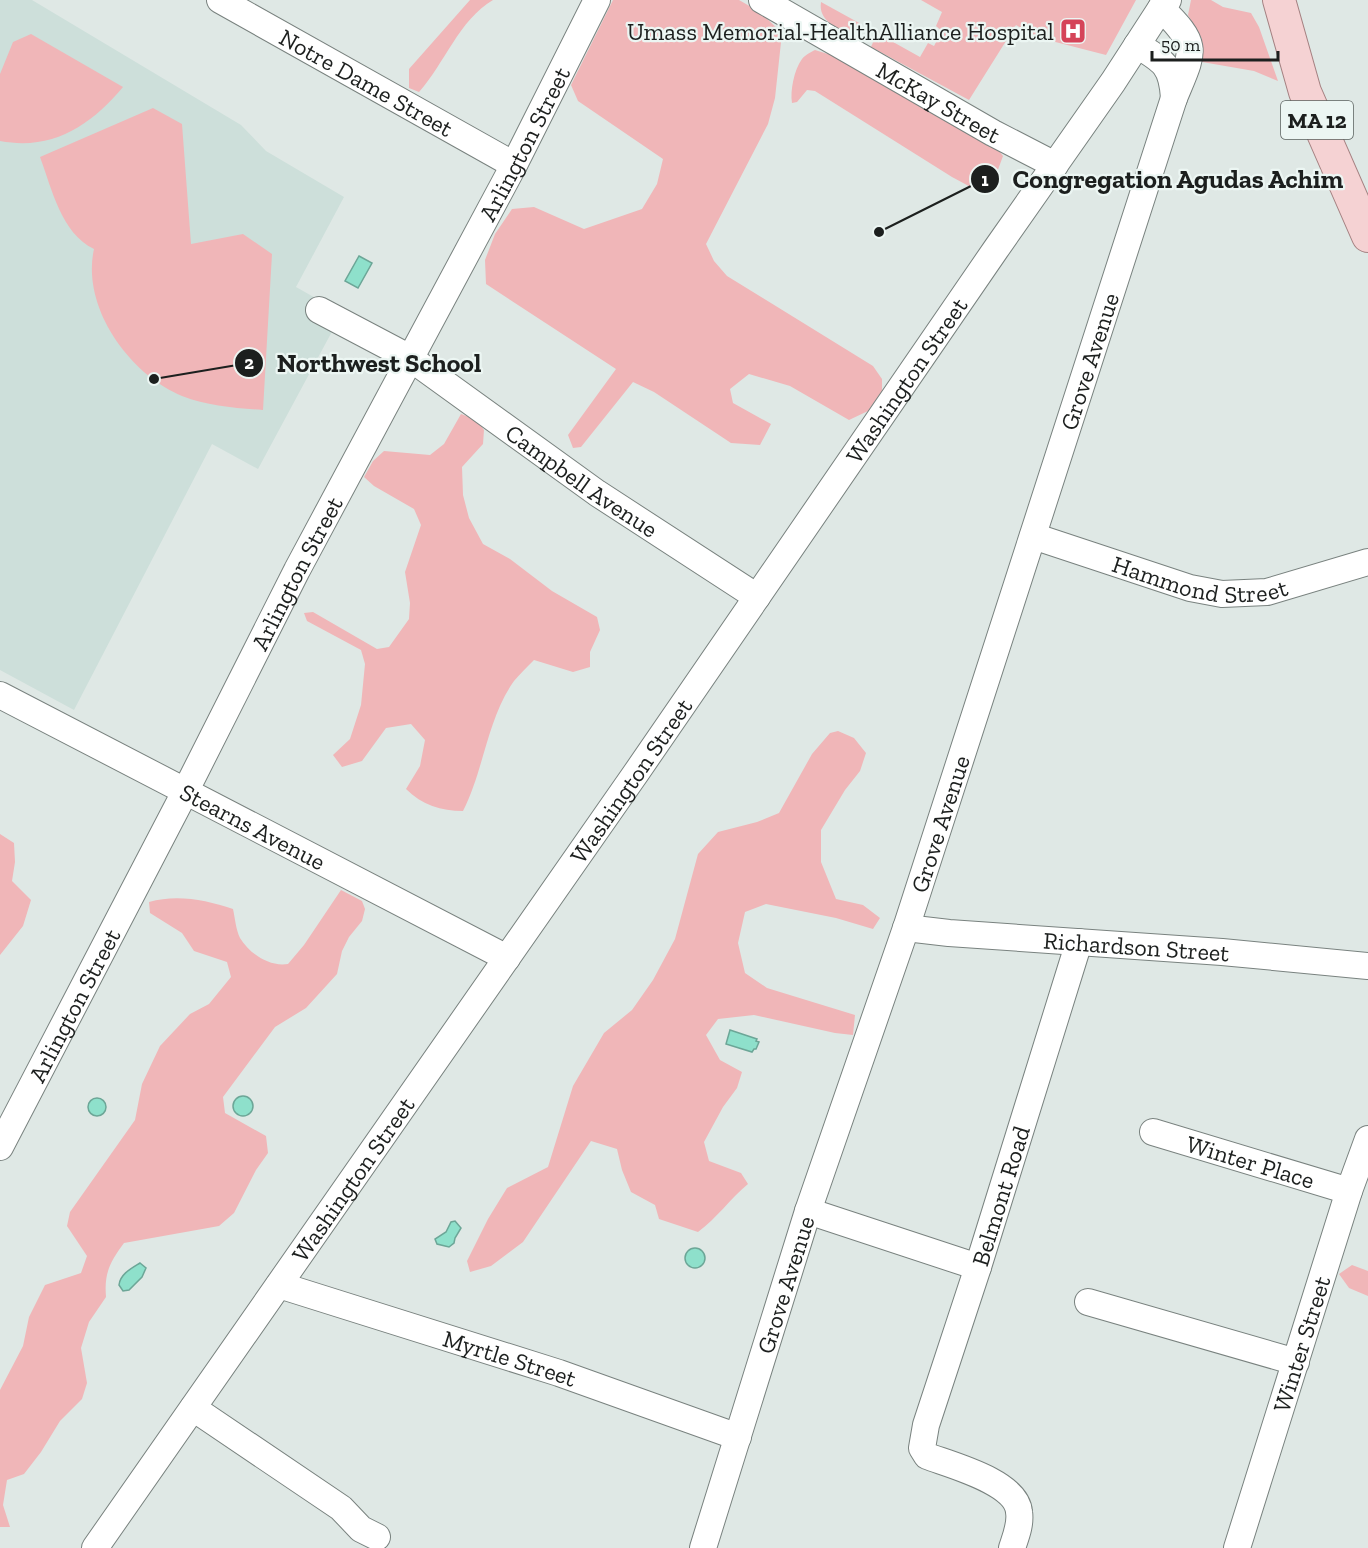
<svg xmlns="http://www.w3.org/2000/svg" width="1368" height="1548" viewBox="0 0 1368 1548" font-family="'Zilla Slab',serif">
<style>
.built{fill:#cddfda}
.green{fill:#f0b6b8}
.water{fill:#8ee0cb;stroke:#6ca697;stroke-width:1.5}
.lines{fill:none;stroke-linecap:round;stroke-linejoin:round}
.minor-casing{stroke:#79827f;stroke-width:28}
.major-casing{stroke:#a48081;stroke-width:34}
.minor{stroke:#fff;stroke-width:26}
.major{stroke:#f5d2d3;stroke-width:32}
.labels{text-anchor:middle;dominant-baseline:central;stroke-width:4.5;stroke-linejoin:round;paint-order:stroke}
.shield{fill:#ecf6f3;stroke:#5a605e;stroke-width:1.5}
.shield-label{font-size:22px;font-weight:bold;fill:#1c1f1e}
.poi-label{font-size:24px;fill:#1c1f1e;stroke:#ecf6f3;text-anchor:end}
.street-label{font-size:24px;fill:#1c1f1e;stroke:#ecf6f3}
.leader{fill:none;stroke:#1c1f1e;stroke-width:2}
.callout-dot{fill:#1c1f1e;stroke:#ecf6f3;stroke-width:2}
.mark-label{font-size:18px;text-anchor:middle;font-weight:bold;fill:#fff}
.callout-label{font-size:26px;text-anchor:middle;font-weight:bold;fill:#1c1f1e;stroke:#ecf6f3;stroke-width:4.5;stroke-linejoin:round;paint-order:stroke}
</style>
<rect width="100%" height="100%" fill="#dfe8e5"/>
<!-- built -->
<path class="built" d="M0,0h32l209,125 25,26 78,46 -48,90 46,26 -84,156 -46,-25 -138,266 -74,-40z"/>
<!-- green -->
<g class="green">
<path d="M470,0h23c-34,20 -48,63 -74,92l-10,-4v-19z"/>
<path d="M613,0h126l21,12 22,21 -7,65 -7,26 -62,120 8,17 13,15 146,90 9,13v12l-14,20 -19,9 -59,-34 -41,-12 -19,15 3,14 38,21 -11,21 -29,-2 -77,-51 -21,-10 -52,65 -8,1 -5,-13 48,-66 -130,-85 -1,-24 10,-26 17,-25 22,-2 50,22 58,-20 15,-25 6,-25 -85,-58 -7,-16z"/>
<path d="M921,0h215l-30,55 -70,-18 -20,-12 -47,75 -98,-53 6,-14 43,24 8,-14 6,3 8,-15 -6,-5 6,-14z"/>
<path d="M1191,0h20l12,7 28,6 8,14 19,54 -24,-10 -52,-9v-23l-14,-24z"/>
<path d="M821,2l40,22 -4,6 -8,6c-12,-9 -31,-15 -28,-34z"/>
<path d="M31,34l92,53c-32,38 -70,64 -123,54v-67l13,-32z"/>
<path d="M815,50l16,5 77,38 87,53 8,10 -11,30 -12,6 -28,-15 -137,-86 -8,-1 -10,12 -5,1c-2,-12 2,-33 10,-44 3,-4 9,-7 13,-9z"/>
<path d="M153,108l29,16 9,120 52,-10 29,20 -9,156c-28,-2 -55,-4 -81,-14 -53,-22 -101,-89 -88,-147 -33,-16 -42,-60 -54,-92z"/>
<path d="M461,414l16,6 7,10 -1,14 -21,23 1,28 6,23 14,26 27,15 42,32 45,26 3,13 -10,22v15l-17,5 -39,-12c-7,7 -14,14 -20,21 -27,38 -30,89 -51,130 -22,0 -41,-6 -57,-22l14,-23 5,-26 -14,-16 -25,4 -24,33 -20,6 -9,-12 17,-16 11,-34 4,-41 -4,-14 -54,-29 -3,-8 9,-1 64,37 12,-2 20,-28 1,-16 -5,-31 16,-47 -7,-16 -40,-23 -10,-9 9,-16 11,-10 46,4 14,-11z"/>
<path d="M838,731l16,7 12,15 -6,18 -15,19 -24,40v32l15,37 27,6 17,13 -7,11 -37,-11 -70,-14 -21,8 -7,31 7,30 22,15 88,27 -2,20 -18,-2 -81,-18 -36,4 -12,16 14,25 22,12 -5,16 -14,19 -19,35 5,19 32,12 7,11c-18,15 -31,34 -50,48l-39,-13 -4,-14 -24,-13 -9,-22 -5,-21 -26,-8 -68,101 -32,24 -21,6 -3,-11 21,-42 19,-31 41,-21 25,-81 31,-53 28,-23 21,-30 22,-41 23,-85 20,-22 39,-10 22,-9 33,-59 18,-21z"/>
<path d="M0,834l14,9 1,19 -3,19 19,19 -8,26 -23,29z"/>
<path d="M341,890l21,11 3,8 -3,12 -13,16 -7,14 -5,23 -31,34 -31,19 -52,70 2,16 41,23 2,17 -12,17 -22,43 -15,13 -95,17c-14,19 -20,30 -18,54l-17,25 -8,26 6,35 -5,16 -22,22 -19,31 -17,22 -17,6 -4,25 7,22h-10v-137l23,-44 6,-29 16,-32 36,-12 6,-17 -20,-30 3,-14 65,-92 7,-36 18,-38 30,-32 19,-10 22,-27 -4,-15 -33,-11 -12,-18 -32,-20 -1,-11c28,-8 57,-2 84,7 2,9 3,21 7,29 10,16 29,29 48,26l16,-19z"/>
<path d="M1352,1265l16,6v25l-19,-8 -10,-14z"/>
</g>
<!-- water -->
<g class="water">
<path d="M359,256l13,7 -14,25 -13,-7z"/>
<path d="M730,1030l27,9 -1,2 3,1 -3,7h-2l-2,3 -26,-8z"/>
<circle cx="243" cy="1106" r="10"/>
<circle cx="97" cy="1107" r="9"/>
<path d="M455,1221l6,7 -6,10 -1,5 -5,4 -12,-3 -2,-5 11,-7 5,-10z"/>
<circle cx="695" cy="1258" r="10"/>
<path d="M140,1263l6,5 -4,9 -13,13 -6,1 -4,-6c1,-11 13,-17 21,-22z"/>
</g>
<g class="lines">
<defs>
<g id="minor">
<path id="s1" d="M220,0l294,165"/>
<path id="s2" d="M762,0l231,133 62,32"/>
<path d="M1137,45c27,16 35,21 37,53"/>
<path id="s3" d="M319,310l91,48 187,135 160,104"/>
<path id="s4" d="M1033,536l157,52 32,6 45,-2 101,-30"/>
<path id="s5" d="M0,695l507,263"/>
<path id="s6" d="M906,928l43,5 273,19 146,14"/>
<path id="s7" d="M1153,1132l196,59"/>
<path id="s8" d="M0,1147l185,-355 112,-222 217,-405 83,-165"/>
<path d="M808,1211l170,56"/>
<path id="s9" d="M279,1285l280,88 179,64"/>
<path d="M1088,1302l208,60"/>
<path d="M193,1408l148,100 20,21 16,8"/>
<path id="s10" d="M95,1548l541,-775 360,-524 117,-167 48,-74 7,-8"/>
<path id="s11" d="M703,1548l105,-337 99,-286 267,-827c20,-48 26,-52 -13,-90"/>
<path id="s12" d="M1012,1548c4,-12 9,-24 7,-36 -2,-30 -68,-47 -92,-56l-5,-8 4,-23 52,-158 101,-325"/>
<path id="s13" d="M1237,1548l112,-357 19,-52"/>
</g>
<path id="major" d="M1279,0l26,92 63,144"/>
</defs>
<!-- minor casing -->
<use href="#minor" class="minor-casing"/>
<!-- major casing -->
<use href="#major" class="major-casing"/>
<!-- minor -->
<use href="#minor" class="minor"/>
<!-- major -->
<use href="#major" class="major"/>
</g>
<!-- icons -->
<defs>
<symbol id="hospital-square" viewBox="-11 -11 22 22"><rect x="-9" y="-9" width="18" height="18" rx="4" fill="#d54459" stroke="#ecf6f3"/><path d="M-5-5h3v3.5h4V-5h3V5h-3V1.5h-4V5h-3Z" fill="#fff"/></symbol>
</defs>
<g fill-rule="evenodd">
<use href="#hospital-square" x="1058" y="16" width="30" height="30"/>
</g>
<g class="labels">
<!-- shield labels -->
<rect class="shield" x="1281" y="101" width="72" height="38" rx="4.5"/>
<g class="shield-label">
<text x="1317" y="120">MA 12</text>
</g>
<!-- poi labels -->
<g class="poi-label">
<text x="1054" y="31">Umass Memorial-HealthAlliance Hospital</text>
</g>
<!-- street labels -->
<g class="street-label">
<text stroke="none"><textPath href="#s1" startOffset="168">Notre Dame Street</textPath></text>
<text stroke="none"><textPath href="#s2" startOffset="204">McKay Street</textPath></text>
<text stroke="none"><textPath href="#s8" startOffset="1132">Arlington Street</textPath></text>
<text stroke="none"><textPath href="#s11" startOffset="1248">Grove Avenue</textPath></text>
<text stroke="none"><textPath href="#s10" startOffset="1422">Washington Street</textPath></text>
<text stroke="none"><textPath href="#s3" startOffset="314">Campbell Avenue</textPath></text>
<text stroke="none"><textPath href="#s4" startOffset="174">Hammond Street</textPath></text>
<text stroke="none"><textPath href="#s8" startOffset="646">Arlington Street</textPath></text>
<text stroke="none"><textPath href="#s10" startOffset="936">Washington Street</textPath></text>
<text stroke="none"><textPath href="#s11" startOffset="762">Grove Avenue</textPath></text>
<text stroke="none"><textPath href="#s5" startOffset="285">Stearns Avenue</textPath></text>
<text stroke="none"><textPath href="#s6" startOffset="231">Richardson Street</textPath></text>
<text stroke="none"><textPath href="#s8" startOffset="160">Arlington Street</textPath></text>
<text stroke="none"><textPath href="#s7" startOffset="102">Winter Place</textPath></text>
<text stroke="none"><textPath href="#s10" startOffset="450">Washington Street</textPath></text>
<text stroke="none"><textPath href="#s12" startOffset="423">Belmont Road</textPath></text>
<text stroke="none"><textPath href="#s11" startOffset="276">Grove Avenue</textPath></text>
<text stroke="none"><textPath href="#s13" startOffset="214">Winter Street</textPath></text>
<text stroke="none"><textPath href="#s9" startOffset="242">Myrtle Street</textPath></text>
</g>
</g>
<!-- callouts -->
<path class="leader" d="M879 232L985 179M154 379L249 363"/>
<g class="callout-dot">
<circle cx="879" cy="232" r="6"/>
<circle cx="154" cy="379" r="6"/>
<circle cx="985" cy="179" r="15"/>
<circle cx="249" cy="363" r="15"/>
</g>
<g class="mark-label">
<text x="985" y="186">1</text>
<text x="249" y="369">2</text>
</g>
<g class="callout-label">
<text x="1178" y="188">Congregation Agudas Achim</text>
<text x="379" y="372">Northwest School</text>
</g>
<!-- scale -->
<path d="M1152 51v9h126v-9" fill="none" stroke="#1c1f1e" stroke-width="3"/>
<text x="1161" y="51" font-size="18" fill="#1c1f1e" stroke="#ecf6f3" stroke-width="4.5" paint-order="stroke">50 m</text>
</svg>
